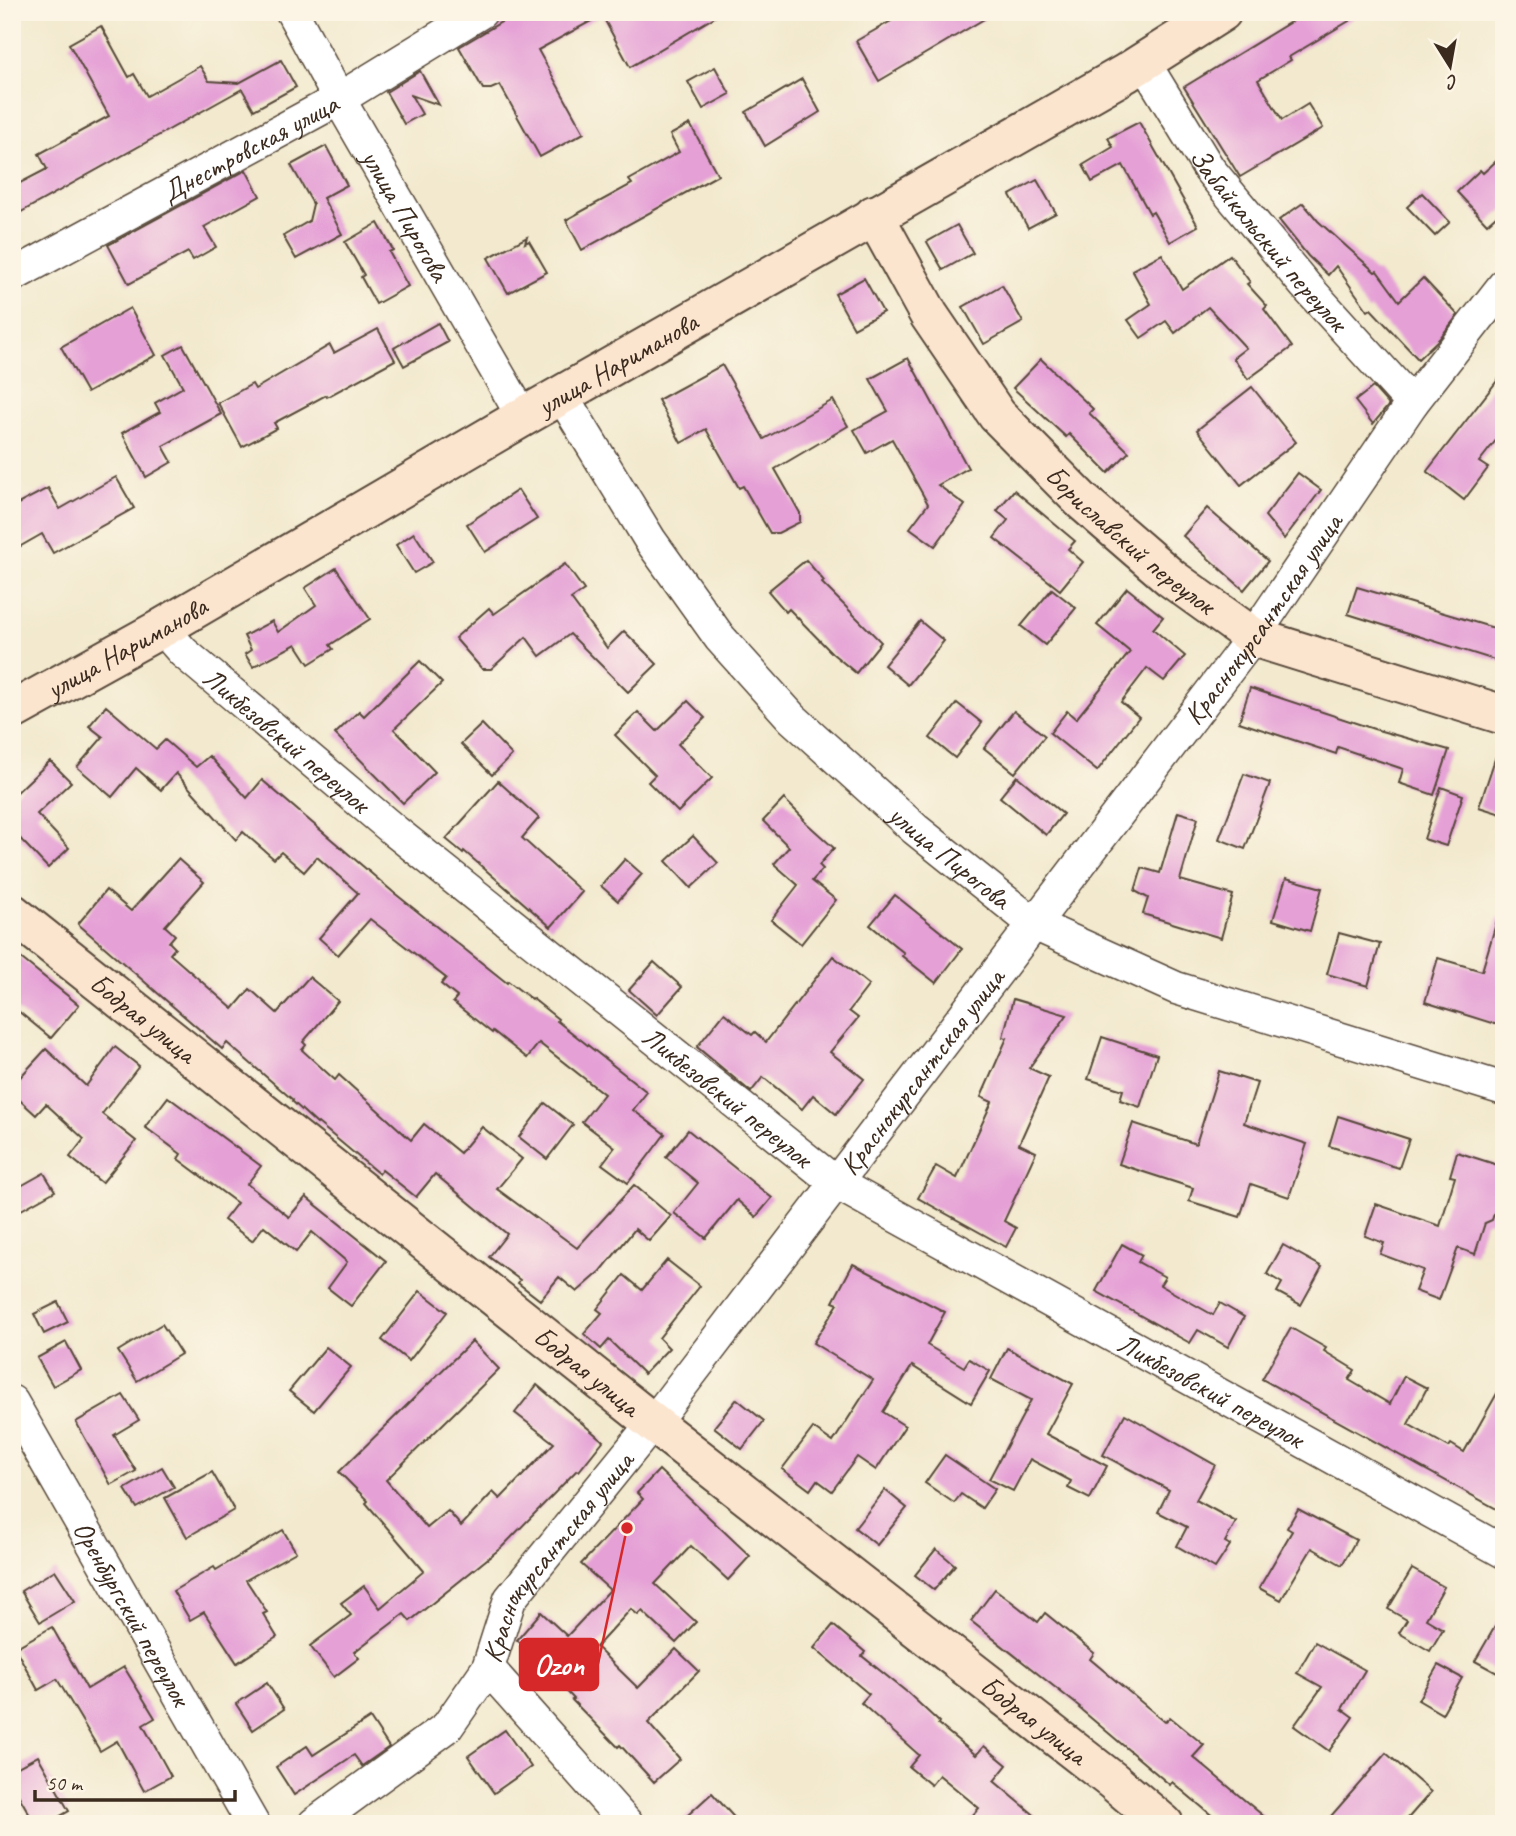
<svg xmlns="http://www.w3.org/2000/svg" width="1516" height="1836" viewBox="0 0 1516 1836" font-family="Caveat,sans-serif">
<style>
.building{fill:#e5a0d6}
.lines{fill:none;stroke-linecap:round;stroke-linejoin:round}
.street-casing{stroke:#564738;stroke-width:35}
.secondary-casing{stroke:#564738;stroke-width:42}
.street{stroke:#fff;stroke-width:32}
.secondary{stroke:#fce5cf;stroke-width:38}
.labels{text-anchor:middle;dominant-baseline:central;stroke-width:5;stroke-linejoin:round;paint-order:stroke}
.street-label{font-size:28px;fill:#3b2a1e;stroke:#fcf5e5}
.leader{fill:none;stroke:#d62828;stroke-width:2.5}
.callout-dot{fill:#d62828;stroke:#fcf5e5;stroke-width:2.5}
.callout{fill:#d62828;stroke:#d62828;stroke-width:2.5}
.callout-label{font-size:30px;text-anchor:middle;font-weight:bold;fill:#fff}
</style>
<rect width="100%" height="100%" fill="#fcf5e5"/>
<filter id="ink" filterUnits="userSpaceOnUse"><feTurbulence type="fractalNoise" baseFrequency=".0143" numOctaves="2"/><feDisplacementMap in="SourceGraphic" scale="14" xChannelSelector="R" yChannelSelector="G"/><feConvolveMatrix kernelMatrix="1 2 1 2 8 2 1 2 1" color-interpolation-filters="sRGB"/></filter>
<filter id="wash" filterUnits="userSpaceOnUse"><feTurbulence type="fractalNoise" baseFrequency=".00686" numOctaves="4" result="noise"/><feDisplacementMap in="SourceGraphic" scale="28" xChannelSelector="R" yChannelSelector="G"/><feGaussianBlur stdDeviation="1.57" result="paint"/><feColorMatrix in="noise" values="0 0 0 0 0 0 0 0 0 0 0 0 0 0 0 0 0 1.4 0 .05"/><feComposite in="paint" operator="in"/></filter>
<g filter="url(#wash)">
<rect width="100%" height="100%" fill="#f2e9ce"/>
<g id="blocks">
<!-- building -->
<g class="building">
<path d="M518,12h205l-93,55 -28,-52 -64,35 46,83 -44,24 -40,-72 -9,4h-8l-24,-42z"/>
<path d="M907,12h89l-117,69 -23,-40z"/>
<path d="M1307,12h57l-75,45 2,3 -33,20 24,40 26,-16 15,24 -83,49 -56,-90z"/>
<path d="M101,26l28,51 5,-3 13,22 53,-30 9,15 30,2 42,-23 15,27 -42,23 -12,-21 -230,128v-30l35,-18 -8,-15 70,-38 -40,-72z"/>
<path d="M715,67l15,27 -27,15 -15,-27z"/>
<path d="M420,71l19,34 -28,-10 11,19 -18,10 -18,-32z"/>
<path d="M802,79l18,33 -55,34 -19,-34z"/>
<path d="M1139,122l59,104 -28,16 -17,-30 -3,2 -27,-49 -31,17 -9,-17 30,-18 -5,-9z"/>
<path d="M690,124l28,51 -136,75 -16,-30 66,-36 -3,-4 50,-28 -9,-17z"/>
<path d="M326,146l21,39 -24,13 19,36 -46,25 -13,-23 26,-15 4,-17 -22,-39z"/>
<path d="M1504,154v55l-17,15 -30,-32 23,-22 3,3z"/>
<path d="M246,170l14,26 -56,31 12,20 -23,13 -5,-8 -59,32 -21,-39z"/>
<path d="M1037,180l19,33 -28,15 -18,-33z"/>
<path d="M1422,193l28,29 -15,14 -28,-29z"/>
<path d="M1303,203l15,18 57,51 2,-1 22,30 24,-23 35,37 -19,24 -21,20 -47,-50 -3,2 -32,-45 -8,9 -20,-19 -29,-36z"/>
<path d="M378,223l15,27 -4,2 19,34 -32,18 -15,-27 3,-2 -19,-33z"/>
<path d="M957,225l16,28 -30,17 -16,-28z"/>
<path d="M527,237l-2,6 4,-2 18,31 -39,21 -20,-35z"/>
<path d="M1162,254l20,35 48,-34 20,27 -3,2 20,22 -3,3 28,38 -44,32 -15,-21 13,-10 -38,-41 -33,26 -9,-12 -25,17 -13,-18 23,-16 -19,-34z"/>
<path d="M864,278l19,34 -29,16 -19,-34z"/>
<path d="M1002,285l21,37 -39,22 -21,-37z"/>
<path d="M130,308l26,47 -69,38 -26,-46z"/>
<path d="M438,323l10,19 -44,24 -10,-18z"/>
<path d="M378,329l17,31 -68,37 -1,-2 -52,28 3,5 -35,19 -24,-44 34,-19 3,5 75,-44 4,8z"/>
<path d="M183,345l38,69 -58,32 9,16 -26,15 -24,-44 38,-21 -5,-9 28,-16 -18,-32z"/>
<path d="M908,358l60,110 -30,17 27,20 -30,41 -25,-18 18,-24 -36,-65 -25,14 -13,-23 34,-19 -18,-32z"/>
<path d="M1041,359l52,50 -4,4 40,39 -21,21 -39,-39 -3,3 -53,-49z"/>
<path d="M722,365l42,74 69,-39 15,26 -73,43 25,44v9l-22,11h-8l-27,-47 -4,2 -33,-59 -25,14 -23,-43z"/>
<path d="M1504,372v58l-25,32 9,6 -24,32 -37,-29z"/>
<path d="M1252,387l44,55 -55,43 -44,-55z"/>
<path d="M1373,387l16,18 -16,19 -18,-23z"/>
<path d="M1298,473l23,17 -37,49 -19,-23z"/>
<path d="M116,477l18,31 -81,45 -11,-19 -30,17v-44l36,-19 12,21z"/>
<path d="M518,490l19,29 -52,33 -18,-28z"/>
<path d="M1014,490l61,51 -7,8 15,13 -23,28 -66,-52 14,-18 -11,-9z"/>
<path d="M1207,508l61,53 -24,29 -61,-54z"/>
<path d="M414,533l19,29 -19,11 -18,-28z"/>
<path d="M806,560l18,21 -2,2 59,59 -25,31 -23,-19 -44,-45 -3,3 -18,-21z"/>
<path d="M565,564l19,26 -13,9 36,49 17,-17 33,33 -29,28 -58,-58 -30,22 -14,-19 -35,32h-9l-27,-31 34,-30 5,6z"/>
<path d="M336,568l34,51 -40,26 3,4 -24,15 -13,-20 -43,23 -8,-13 6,-4 -7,-14 28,-15 6,11 38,-27 -11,-17z"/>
<path d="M1357,587l147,44v32l-156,-49z"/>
<path d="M1127,588l36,29 -10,12 32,27 -21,25 -17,-13 -26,34 18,15 -42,54 -47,-38 17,-22 9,8 54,-67 -33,-27z"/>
<path d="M1052,589l24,19 -31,37 -24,-19z"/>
<path d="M920,621l24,20 -36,44 -24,-20z"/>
<path d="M420,661l22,22 -48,46 41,43 -32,31 -68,-69 24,-23 5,5z"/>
<path d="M1250,688l124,41 75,21 -15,45 -35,-12 4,-14 -65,-22 -2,7 -97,-32z"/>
<path d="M688,701l17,17 -27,26 34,34 -34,34 -30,-30 7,-7 -40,-40 23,-23 19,19z"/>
<path d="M957,703l25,20 -27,35 -25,-20z"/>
<path d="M106,706l50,43 9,-9 31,27 13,-11 38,42 15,-18 131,112 114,91 1,-2 23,18 1,-1 26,21 -1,2 90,71 -14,18 32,24 -37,49 -26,-19 13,-17 -33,-25 22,-28 -65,-51 -12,15 -34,-27 -1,2 -39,-31 4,-5 -16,-13 5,-6 -76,-59 -32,36 -19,-17 39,-45 -41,-36 -13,15 -23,-20 -7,7 -31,-27 -7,8 -60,-67 -15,17 -25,-22 -24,29 -35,-30 26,-30 -14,-11z"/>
<path d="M1014,711l31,25 -30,37 -31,-25z"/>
<path d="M482,724l30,31 -20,20 -31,-31z"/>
<path d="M1500,744l4,1v70l-25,-8z"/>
<path d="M50,761l21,21 -34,32 32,34 -21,20 -36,-38v-33z"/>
<path d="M1244,774l26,9 -25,66 -26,-10z"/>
<path d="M1017,776l46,38 -17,21 -46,-38z"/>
<path d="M498,781l41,37 -17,20 60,54 -31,35 -87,-76 -1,2 -17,-14z"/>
<path d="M1441,787l22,8 -17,51 -22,-7z"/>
<path d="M784,799l20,20 -1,1 31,28 -15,17 4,4 -11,12 24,19 -35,44 -30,-24 27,-35 -24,-21 15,-17 -26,-26z"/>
<path d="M1178,812l20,6 -18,62 53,15 -12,43 -78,-24 5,-16 -13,-7 7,-23 18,5z"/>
<path d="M693,836l25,27 -27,25 -25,-27z"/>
<path d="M178,859l26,23 -39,44 10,9 -6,7 6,6 -5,6 63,55 17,-20 27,24 32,-36 29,24 -35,41 3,3 -4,5 33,30 4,-5 72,65 13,-16 36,29 22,-26 40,32 -25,30 80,59 57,-63 37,31 -22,25 -14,-12 -34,42 -24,21 -18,-15 -19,23 -22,-17 2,-3 -31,-23 18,-23 -72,-60 -19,23 -34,-27 -3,4 -61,-51 -1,1 -25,-23 1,-1 -66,-57 -5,6 -144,-125 28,-34 25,21z"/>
<path d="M625,859l17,15 -24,27 -17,-15z"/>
<path d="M1286,878l36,10 -12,43 -37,-11z"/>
<path d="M895,895l67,54 -26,34 -34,-27 2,-3 -34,-28z"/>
<path d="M1498,917l6,1v109l-79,-25 13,-44 44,13z"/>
<path d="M1339,933l41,11 -12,42 -41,-12z"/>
<path d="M12,951l67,54 -28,33 -39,-32z"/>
<path d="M833,956l36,29 -20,26 9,7 -28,34 34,27 -28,35 -23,-19 -11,14 -39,-32 -12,15 -54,-45 27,-34 28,22 3,-3 11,10z"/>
<path d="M654,962l28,25 -25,28 -28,-25z"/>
<path d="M1013,999l54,16 -38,53 20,9 -30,67 17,8 -32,69 12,7 -10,19 -88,-49 18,-32 21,12 35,-76 -11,-5 26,-59 -4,-1z"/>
<path d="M1102,1037l55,18 -17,52 -20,-7 3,-10 -35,-11z"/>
<path d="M115,1047l24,19 -37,48 34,27 -34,42 -32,-26 14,-18 -38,-35 -10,11 -24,-22v-7l34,-37 40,37z"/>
<path d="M1219,1071l38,12 -13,40 63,21 -18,53 -38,-13 -11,33 -51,-16 4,-13 -74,-24 14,-41 63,21z"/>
<path d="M168,1097l93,69 -14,18 42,33 17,-20 80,64 -35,45 -23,-18 19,-26 -35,-30 -16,20 -32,-26 -12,15 -28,-21 13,-17 -59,-44 3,-5 -36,-27z"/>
<path d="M545,1103l28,22 -26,34 -28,-22z"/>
<path d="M1338,1116l71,23 -10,29 -70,-22z"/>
<path d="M688,1130l84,68 -16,19 -19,-17 -31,38 -32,-25 24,-30 -32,-26z"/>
<path d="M1457,1152l47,15v16l-12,37 -7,3 -10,31 -17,-6 -19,52 -24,-9 8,-21 -43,-16 4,-11 -19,-7 11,-32 64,22 15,-49 -5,-1z"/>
<path d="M44,1173l11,18 -43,24v-24z"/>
<path d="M1122,1244l20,11 -4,7 27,15 -5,8 53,30 7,-12 24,14 -16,30 -30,-17 -8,13 -94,-52z"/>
<path d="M1283,1245l39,22 -21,38 -24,-13 5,-9 -15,-9z"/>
<path d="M667,1260l33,26 -41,52 10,10 -25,26 -35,-34 -8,9 -17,-15 18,-21 -5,-4 27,-34 18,15z"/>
<path d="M853,1264l92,48 -18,33 37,22 5,-8 21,12 -19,32 -59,-37 -29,46 22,14 -29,44 -19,-13 -25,34 -15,-11 -7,10 -28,-21 31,-41 20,14 40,-62 -60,-37 25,-39 -5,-2z"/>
<path d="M420,1291l27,21 -38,49 -27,-21z"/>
<path d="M58,1302l10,20 -24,12 -10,-20z"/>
<path d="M162,1324l19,30 -44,27 -19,-30z"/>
<path d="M1291,1328l35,20 -2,3 31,19 -6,10 41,24 14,-28 23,12 -19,36 41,23 2,-3 13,8 40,-71v132l-242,-134z"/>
<path d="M472,1341l27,28 -113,111 41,48 21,-17 13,15 32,-34 7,7 54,-56 -39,-30 22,-28 66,56 -24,30 -2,-1 -75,77 -92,74 -6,-7 -50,38 5,6 -25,19 -24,-31 41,-31 -10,-12 23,-17 16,22 44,-37 -58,-68 2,-2 -29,-29z"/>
<path d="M66,1342l15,28 -28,16 -16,-28z"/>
<path d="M326,1347l25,20 -37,44 -25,-20z"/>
<path d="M1007,1348l66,36 -27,50 61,32 -17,33 -22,-11 3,-7 -41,-22 -17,32 -24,-12 42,-79 -40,-21z"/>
<path d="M123,1395l16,25 -25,15 22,36 -25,14 -35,-63z"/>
<path d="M737,1399l27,22 -22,28 -28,-22z"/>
<path d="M1125,1414l90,51 -19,35 40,22 -11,20 5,3 -15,23 -38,-22 10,-19 -29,-15 11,-22 -66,-35z"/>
<path d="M945,1455l50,34 -13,19 -21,-14 -7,9 -29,-20z"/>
<path d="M162,1467l12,20 -37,21 -12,-19z"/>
<path d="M659,1470l91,86 -22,24 -37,-34 -36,38 41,38 -20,21 -34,-32 -4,4 -7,-6 -35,38 42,41 38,-39 23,22 -51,52 32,36 -26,23 -34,-37 -2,2 -46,-47 2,-1 -28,-30 1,-1 -30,-28 24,-28 26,24 43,-46 -29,-26 62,-65 -6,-6z"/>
<path d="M212,1472l22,38 -47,27 -22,-39z"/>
<path d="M885,1490l22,18 -30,37 -22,-17z"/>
<path d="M1298,1509l58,31 -14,25 -30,-17 -31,52 -22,-12 33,-57 -5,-3z"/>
<path d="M283,1530l13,22 -50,28 21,32 -4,2 14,23 -40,26 -33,-51 -14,8 -17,-29 41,-24 2,3z"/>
<path d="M936,1549l19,16 -21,25 -19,-15z"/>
<path d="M1412,1569l32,18 -18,32 17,10 -13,22 -31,-18 8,-13 -19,-11z"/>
<path d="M55,1570l20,31 -35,21 -19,-31z"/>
<path d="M995,1589l43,33 7,-9 49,40 -4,6 75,63 5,-5 34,28 -11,12 80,67h-51l-50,-42 -2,3 -91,-77 1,-1 -109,-86z"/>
<path d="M1504,1611v50l-7,12 -22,-12z"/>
<path d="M833,1625l32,27 -3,4 46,37 31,29 -1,2 38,31 8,-9 23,19 -13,16 51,43h-80l14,-16 -40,-33 -8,10 -22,-18 10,-12 -58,-52 8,-9 -55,-46z"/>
<path d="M52,1627l35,62 37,-22 31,51 -12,7 28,51 -27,15 -27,-50 -17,10 -43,-72 -19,11 -23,-42z"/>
<path d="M1315,1642l50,28 -23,39 11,8 -24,34 -35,-25 28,-39 -25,-14z"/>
<path d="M1438,1665l24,13 -20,36 -24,-14z"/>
<path d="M267,1683l17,26 -31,21 -17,-26z"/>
<path d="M370,1718l19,29 -27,19 -8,-11 -60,40 -18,-28 31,-21 6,9z"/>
<path d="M505,1730l26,37 -37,26 -26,-37z"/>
<path d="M1386,1753l45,39 -28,32h-79z"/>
<path d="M38,1756l31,55 -23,13h-11l-23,-40v-14z"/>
<path d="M712,1793l28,31h-62z"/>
</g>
</g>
</g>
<g filter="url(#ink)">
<use href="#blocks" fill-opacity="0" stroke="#564738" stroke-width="2"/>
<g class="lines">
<defs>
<g id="street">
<path id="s1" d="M292,12l47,87 184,318"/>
<path id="s2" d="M1143,61l66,108 96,116 107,118"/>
<path id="s3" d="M12,276l327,-177 142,-87"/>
<path id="s4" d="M562,396l88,144 70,98 72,80 123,111 119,95 142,64 328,101"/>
<path id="s5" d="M162,628l21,24 213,180 440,351 668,369"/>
<path id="s6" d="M12,1402l241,422"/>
<path d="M488,1668l139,156"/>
<path id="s7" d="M314,1824l133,-97 41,-59 22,-69 143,-176 600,-786 159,-234 92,-118"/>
</g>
<g id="secondary">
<path id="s8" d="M874,215l55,100 68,100 85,86 89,77 82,59 251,78"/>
<path id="s9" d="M12,711l150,-83 361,-211 603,-344 96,-61"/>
<path id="s10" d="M12,913l641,510 460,358 51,43"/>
</g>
</defs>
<!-- street casing -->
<use href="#street" class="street-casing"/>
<!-- secondary casing -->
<use href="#secondary" class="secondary-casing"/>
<!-- street -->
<use href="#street" class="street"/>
<!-- secondary -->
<use href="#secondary" class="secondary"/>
</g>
</g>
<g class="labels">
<!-- street labels -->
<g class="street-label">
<text stroke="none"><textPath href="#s3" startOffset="270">Днестровская улица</textPath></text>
<text stroke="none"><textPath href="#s1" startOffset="233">улица Пирогова</textPath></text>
<text stroke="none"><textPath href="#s2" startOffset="219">Забайкальский переулок</textPath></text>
<text stroke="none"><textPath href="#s9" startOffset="698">улица Нариманова</textPath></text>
<text stroke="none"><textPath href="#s8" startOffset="418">Бориславский переулок</textPath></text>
<text stroke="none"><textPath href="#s7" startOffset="1545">Краснокурсантская улица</textPath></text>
<text stroke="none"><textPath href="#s9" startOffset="131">улица Нариманова</textPath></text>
<text stroke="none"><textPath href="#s5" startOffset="168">Ликбезовский переулок</textPath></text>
<text stroke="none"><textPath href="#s4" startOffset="607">улица Пирогова</textPath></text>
<text stroke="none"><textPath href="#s10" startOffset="168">Бодрая улица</textPath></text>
<text stroke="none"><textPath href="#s7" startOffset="978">Краснокурсантская улица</textPath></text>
<text stroke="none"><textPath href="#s5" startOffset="735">Ликбезовский переулок</textPath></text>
<text stroke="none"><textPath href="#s10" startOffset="735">Бодрая улица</textPath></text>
<text stroke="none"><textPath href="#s5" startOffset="1302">Ликбезовский переулок</textPath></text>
<text stroke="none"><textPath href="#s7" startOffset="369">Краснокурсантская улица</textPath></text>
<text stroke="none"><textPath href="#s6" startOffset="243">Оренбургский переулок</textPath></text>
<text stroke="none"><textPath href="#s10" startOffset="1302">Бодрая улица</textPath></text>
</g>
</g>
<!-- callouts -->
<path class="leader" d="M627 1528L598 1664"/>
<circle class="callout-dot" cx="627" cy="1528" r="7"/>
<rect class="callout" x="520" y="1639" width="78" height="51" rx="7"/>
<g class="callout-label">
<text x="559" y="1675">Ozon</text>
</g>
<!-- margin -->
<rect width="1516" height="1836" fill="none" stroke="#fcf5e5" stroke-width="42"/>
<!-- north arrow -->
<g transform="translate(1450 66) rotate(169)" stroke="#fcf5e5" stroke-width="5" paint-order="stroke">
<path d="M0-5L12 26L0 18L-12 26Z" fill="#3b2a1e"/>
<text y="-10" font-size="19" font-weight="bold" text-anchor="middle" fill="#3b2a1e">С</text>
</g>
<!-- scale -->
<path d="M35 1790v10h200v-10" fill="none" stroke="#3b2a1e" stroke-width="3.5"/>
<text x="46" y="1790" font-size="21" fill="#3b2a1e" stroke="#fcf5e5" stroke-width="5" paint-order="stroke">50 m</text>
</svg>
